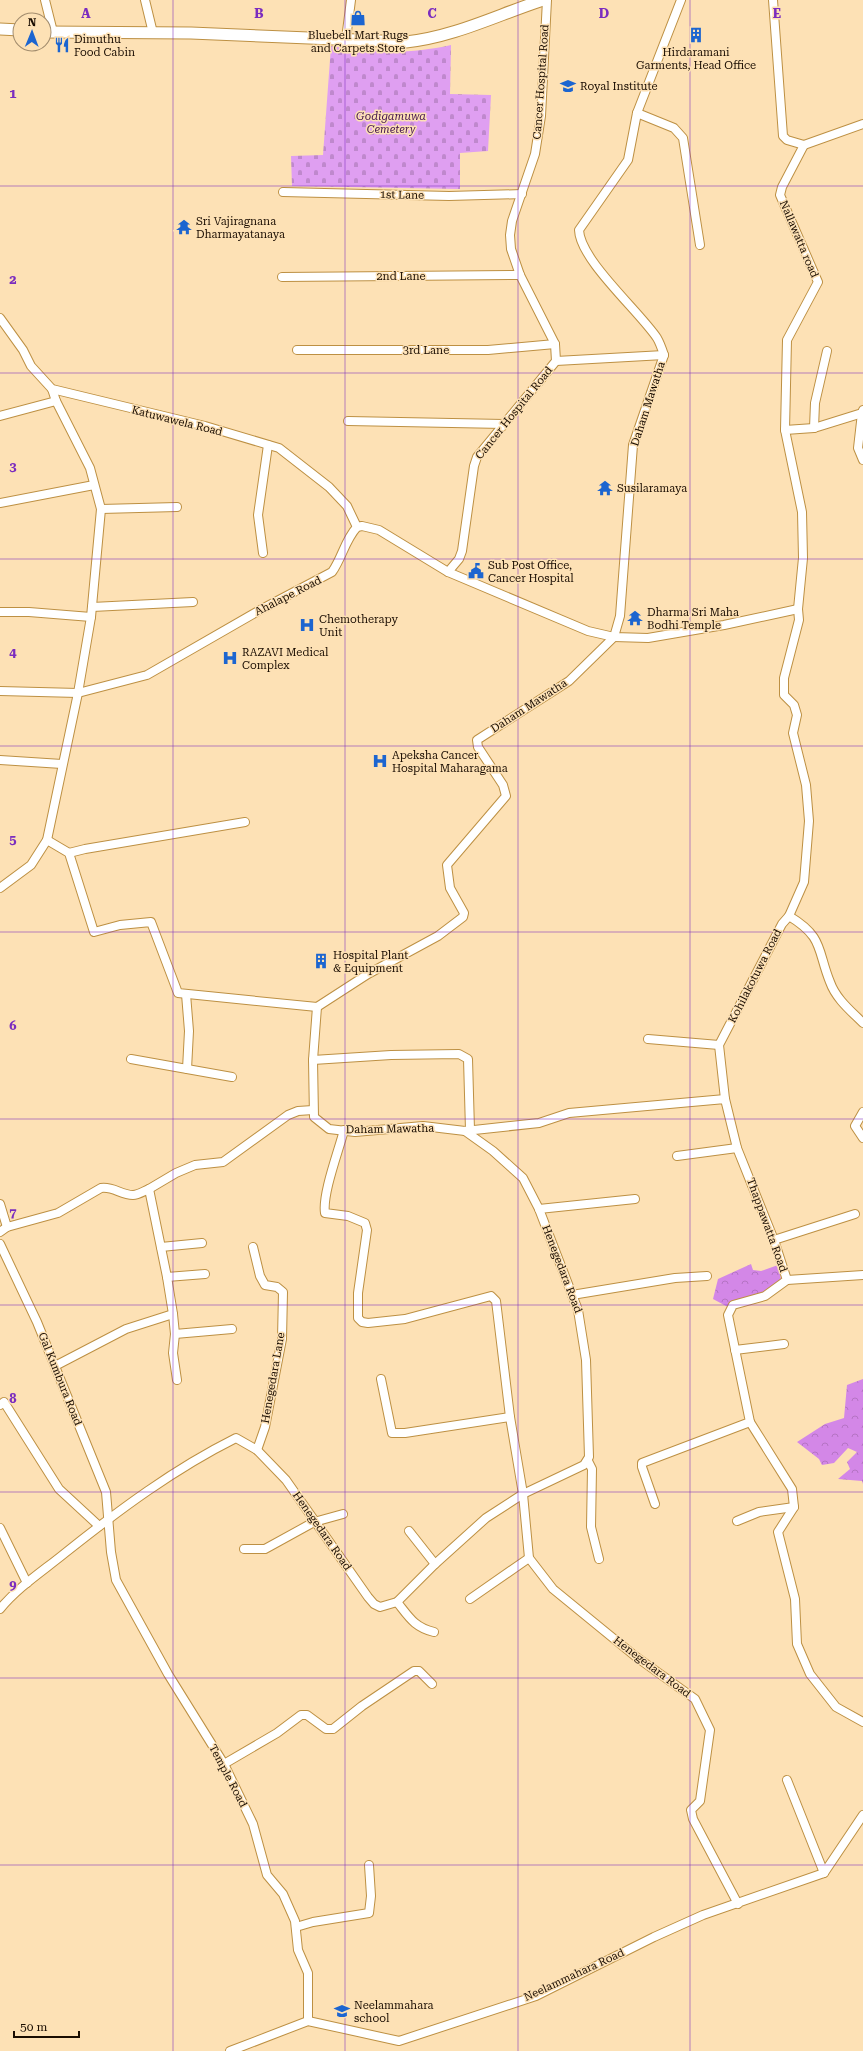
<svg xmlns="http://www.w3.org/2000/svg" width="863" height="2051" viewBox="0 0 863 2051" font-family="'Roboto Serif',serif">
<style>
.forest{fill:url(#forest-crowns)}
.cemetery{fill:url(#cemetery-stones)}
.lines{fill:none;stroke-linecap:round;stroke-linejoin:round}
.minor-casing{stroke:#bd9043;stroke-width:10}
.major-casing{stroke:#bd9043;stroke-width:13}
.minor{stroke:#fff;stroke-width:8}
.major{stroke:#fff;stroke-width:11}
.grid{fill:none;stroke:#7b2cbf;stroke-width:1;stroke-opacity:0.55}
.labels{text-anchor:middle;dominant-baseline:central;stroke-width:3;stroke-linejoin:round;paint-order:stroke}
.poi-label{font-size:11px;fill:#190c00;stroke:#fde1b5;text-anchor:start}
.street-label{font-size:11px;fill:#190c00;stroke:#fde1b5}
.park-label{font-size:11px;font-style:italic;fill:#42124e;stroke:#fde1b5}
.grid-label{font-size:13px;text-anchor:middle;font-weight:bold;fill:#7b2cbf;stroke:#fde1b5;stroke-width:3;stroke-linejoin:round;paint-order:stroke}
</style>
<defs>
<pattern id="forest-crowns" width="20" height="18" patternUnits="userSpaceOnUse"><rect width="20" height="18" fill="#d387e7"/><path d="M2 6a3 3 0 1 1 6 0M12 15a3 3 0 1 1 6 0" fill="none" stroke="#b573c4"/></pattern>
<pattern id="cemetery-stones" width="16" height="16" patternUnits="userSpaceOnUse"><rect width="16" height="16" fill="#df9ff1"/><path d="M2 7V4a2 2 0 0 1 4 0v3zM10 15v-3a2 2 0 0 1 4 0v3z" fill="#bf88cd"/></pattern>
</defs>
<rect width="100%" height="100%" fill="#fde1b5"/>
<!-- forest -->
<g class="forest">
<path d="M751,1264l2,6 8,1 17,-6 3,14 -19,16 -34,12 -15,-8 5,-20z"/>
<path d="M863,1379v105l-1,-3 -24,-2 12,-10 -3,-7 10,-10 -9,-4 -14,15 -12,2 -3,-6 -22,-17 28,-18 19,-6 3,-33z"/>
</g>
<!-- cemetery -->
<path class="cemetery" d="M451,45l-1,49 41,1 -3,56 -28,2v36l-168,-3 -1,-30 32,-1 8,-109c43,6 76,9 120,-1z"/>
<g class="lines">
<defs>
<g id="minor">
<path d="M45,0l8,32"/>
<path d="M145,0l8,33"/>
<path d="M773,0l10,136 4,4 17,5 -22,42 -2,8 38,87 -31,58 -2,90 17,82 1,46 -5,51 1,11 -15,58v17l10,10 3,10 -4,18 13,52 3,36 -5,61 -15,34"/>
<path d="M346,39l5,-39"/>
<path d="M637,113l37,15 9,10 17,107"/>
<path d="M804,145l59,-21"/>
<path d="M283,192l166,4 73,-2"/>
<path d="M282,277l238,-2"/>
<path d="M0,318l23,32 8,16 21,23 153,37 74,22 50,39 18,19 10,21"/>
<path d="M297,350h191l67,-6"/>
<path d="M556,361l108,-6"/>
<path d="M862,413l-4,35 5,12"/>
<path d="M0,416l56,-15"/>
<path d="M348,421l156,3"/>
<path d="M814,428l1,-25 12,-52"/>
<path d="M785,430l29,-2 48,-15 1,-3"/>
<path d="M0,503l94,-18"/>
<path d="M101,509l76,-2"/>
<path d="M263,553l-5,-38 10,-70"/>
<path d="M448,572l11,-13 3,-8 12,-85 3,-9 79,-96 -1,-17 -35,-69 -9,-26 -1,-14 2,-14 23,-67 6,-38 6,-116"/>
<path d="M92,607l101,-5"/>
<path d="M0,612h29l62,5"/>
<path d="M0,691l78,2 69,-18 113,-65 72,-38c10,-14 13,-32 25,-45l5,-1 17,4 69,42 140,59 26,6 34,1 76,-13 74,-16"/>
<path d="M0,760l62,4"/>
<path d="M47,840l22,13 25,79 26,-7 31,-3 27,71 139,14"/>
<path d="M69,853l16,-4 160,-27"/>
<path d="M0,888l31,-23 16,-25 31,-147 13,-76 10,-108 -11,-41 -34,-67 -4,-12"/>
<path d="M648,1039l71,6"/>
<path d="M131,1059l56,10 2,-38 -3,-37"/>
<path d="M313,1060l78,-5 68,-1 9,5 2,71"/>
<path d="M187,1069l45,8"/>
<path d="M725,1099l-6,-54 63,-121 7,-8c35,21 28,34 41,66 6,17 21,29 33,41"/>
<path d="M863,1112l-8,14 8,12"/>
<path d="M344,1130c-5,20 -22,64 -19,83l23,3 17,7 2,7 -9,63v25l4,4 6,1 37,-4 86,-23 5,5 1,8 13,108 13,77 6,64 24,31 82,67 60,43 15,31 -10,71 -9,9 2,9 45,85"/>
<path d="M677,1156l60,-8"/>
<path d="M149,1189l27,-16 19,-8 28,-3 65,-47 10,-4 15,-1"/>
<path d="M0,1204l7,23"/>
<path d="M539,1209l96,-10"/>
<path d="M0,1232l7,-5 51,-14 43,-25c12,-2 20,7 32,7 5,0 11,-4 16,-6l18,88 6,37 2,20 -2,19 4,27"/>
<path d="M774,1240l81,-26"/>
<path d="M0,1244l37,78 69,170 5,60 5,28 52,94 56,90 29,60 14,51 16,19 12,27 3,29 10,23v48"/>
<path d="M161,1247l41,-4"/>
<path d="M253,1247l7,29 5,9 12,2 6,5 -1,47 -17,88 -8,23"/>
<path d="M167,1277l38,-3"/>
<path d="M787,1280l76,-5"/>
<path d="M572,1295l103,-17 32,-2"/>
<path d="M175,1334l57,-5"/>
<path d="M735,1350l49,-6"/>
<path d="M55,1366l71,-37 47,-15"/>
<path d="M381,1379l11,54h13l105,-16"/>
<path d="M0,1405l4,-3 55,87 40,37"/>
<path d="M750,1422l42,67 2,18 -16,25 17,67 2,45 13,30 26,33 27,15"/>
<path d="M588,1461l4,8 -1,58 8,32"/>
<path d="M655,1504l-13,-37v-4l108,-41 -22,-107 5,-10 32,-9 22,-16 -13,-40 -37,-92 -12,-49 -156,14 -30,10 -74,8 -42,-5 -68,6 -26,-3 -15,-12 -1,-57 4,-53 51,-33 70,-38 25,-19 1,-4 -14,-25 -3,-23 59,-69 -3,-11 -25,-38 -1,-7 92,-59 45,-44 6,-21 13,-171 31,-90c-2,-6 -4,-12 -7,-17 -18,-27 -77,-78 -78,-108l49,-70 9,-47 44,-113"/>
<path d="M737,1521l22,-9 35,-5"/>
<path d="M0,1528l27,55"/>
<path d="M409,1531l26,33"/>
<path d="M244,1549h21l49,-27 29,-8"/>
<path d="M470,1599l59,-41"/>
<path d="M397,1602c12,15 17,25 37,30"/>
<path d="M0,1609c18,-22 43,-38 65,-56 54,-43 109,-84 171,-115l21,12 29,30 82,117 6,7 6,3 17,-5 38,-38 51,-46 37,-24 61,-29 5,-8 -3,-97 -8,-50 -39,-101 -16,-31 -30,-27 -28,-20"/>
<path d="M224,1764l53,-31 24,-18h6l19,14h7l29,-23 52,-35h5l13,13"/>
<path d="M787,1780l37,93"/>
<path d="M296,1927l17,-5 56,-9 2,-17 -2,-31"/>
<path d="M230,2051l78,-30 91,20 137,-45 118,-59 49,-22 121,-42 39,-58"/>
</g>
<g id="major">
<path d="M0,29l20,1"/>
<path d="M44,32l147,1 215,9c48,-5 91,-27 137,-42"/>
</g>
</defs>
<!-- minor casing -->
<use href="#minor" class="minor-casing"/>
<!-- major casing -->
<use href="#major" class="major-casing"/>
<!-- minor -->
<use href="#minor" class="minor"/>
<!-- major -->
<use href="#major" class="major"/>
</g>
<!-- grid -->
<path class="grid" d="M173,0v2051M345,0v2051M518,0v2051M690,0v2051M0,186h863M0,373h863M0,559h863M0,746h863M0,932h863M0,1119h863M0,1305h863M0,1492h863M0,1678h863M0,1865h863"/>
<!-- icons -->
<defs>
<symbol id="shop-bare" viewBox="-9 -9 18 18"><path d="M-5-2.5h2.3a2.7 3.5 0 0 1 5.4 0H5L5.5 6h-11ZM-1.5-2.5h3a1.5 2.3 0 0 0-3 0Z" fill="#1c65d0" stroke="#fde1b5" stroke-width="2.5" paint-order="stroke"/></symbol>
<symbol id="building-bare" viewBox="-9 -9 18 18"><path d="M-4-6H4V6H1V3H-1V6H-4ZM-2.5-4.3h1.7v1.8h-1.7ZM.8-4.3h1.7v1.8H.8ZM-2.5-1h1.7V.8h-1.7ZM.8-1h1.7V.8H.8Z" fill="#1c65d0" stroke="#fde1b5" stroke-width="2.5" paint-order="stroke"/></symbol>
<symbol id="restaurant-bare" viewBox="-9 -9 18 18"><path d="M-5-6h1v4h1v-4h1v4h1v-4h1v5L-1.5 .5V6h-2V.5L-5-1ZM5-6V6H3V1.5H1.5Q1.5-4 5-6Z" fill="#1c65d0" stroke="#fde1b5" stroke-width="2.5" paint-order="stroke"/></symbol>
<symbol id="university-bare" viewBox="-9 -9 18 18"><path d="M0-5L7-2L0 1L-7-2ZM-4 1L0 2.5L4 1V4Q0 6-4 4Z" fill="#1c65d0" stroke="#fde1b5" stroke-width="2.5" paint-order="stroke"/></symbol>
<symbol id="temple-bare" viewBox="-9 -9 18 18"><path d="M0-6L5-2H3V0L6.5 2.5H4V6H1.5V3h-3V6H-4V2.5H-6.5L-3 0V-2H-5Z" fill="#1c65d0" stroke="#fde1b5" stroke-width="2.5" paint-order="stroke"/></symbol>
<symbol id="civic-bare" viewBox="-9 -9 18 18"><path d="M-.6-6.5H3V-4.5H.6V-3L4-1V1h2V6H-6V1h2V-1L-.6-3ZM-1.2 2.5V6h2.4V2.5Z" fill="#1c65d0" stroke="#fde1b5" stroke-width="2.5" paint-order="stroke"/></symbol>
<symbol id="hospital-bare" viewBox="-9 -9 18 18"><path d="M-5-5h3v3.5h4V-5h3V5h-3V1.5h-4V5h-3Z" fill="#1c65d0" stroke="#fde1b5" stroke-width="2.5" paint-order="stroke"/></symbol>
<symbol id="school-bare" viewBox="-9 -9 18 18"><path d="M0-5L7-2L0 1L-7-2ZM-4 1L0 2.5L4 1V4Q0 6-4 4Z" fill="#1c65d0" stroke="#fde1b5" stroke-width="2.5" paint-order="stroke"/></symbol>
</defs>
<g fill-rule="evenodd">
<use href="#shop-bare" x="347" y="7" width="22" height="22"/>
<use href="#building-bare" x="685" y="24" width="22" height="22"/>
<use href="#restaurant-bare" x="51" y="34" width="22" height="22"/>
<use href="#university-bare" x="557" y="75" width="22" height="22"/>
<use href="#temple-bare" x="173" y="216" width="22" height="22"/>
<use href="#temple-bare" x="594" y="477" width="22" height="22"/>
<use href="#civic-bare" x="465" y="560" width="22" height="22"/>
<use href="#temple-bare" x="624" y="607" width="22" height="22"/>
<use href="#hospital-bare" x="296" y="614" width="22" height="22"/>
<use href="#hospital-bare" x="219" y="647" width="22" height="22"/>
<use href="#hospital-bare" x="369" y="750" width="22" height="22"/>
<use href="#building-bare" x="310" y="950" width="22" height="22"/>
<use href="#school-bare" x="331" y="2000" width="22" height="22"/>
</g>
<g class="labels">
<!-- poi labels -->
<g class="poi-label">
<text x="358" y="35" text-anchor="middle">Bluebell Mart Rugs<tspan x="358" dy="13">and Carpets Store</tspan></text>
<text x="74" y="39">Dimuthu<tspan x="74" dy="13">Food Cabin</tspan></text>
<text x="696" y="52" text-anchor="middle">Hirdaramani<tspan x="696" dy="13">Garments, Head Office</tspan></text>
<text x="580" y="86">Royal Institute</text>
<text x="196" y="221">Sri Vajiragnana<tspan x="196" dy="13">Dharmayatanaya</tspan></text>
<text x="617" y="488">Susilaramaya</text>
<text x="488" y="565">Sub Post Office,<tspan x="488" dy="13">Cancer Hospital</tspan></text>
<text x="647" y="612">Dharma Sri Maha<tspan x="647" dy="13">Bodhi Temple</tspan></text>
<text x="319" y="619">Chemotherapy<tspan x="319" dy="13">Unit</tspan></text>
<text x="242" y="652">RAZAVI Medical<tspan x="242" dy="13">Complex</tspan></text>
<text x="392" y="755">Apeksha Cancer<tspan x="392" dy="13">Hospital Maharagama</tspan></text>
<text x="333" y="955">Hospital Plant<tspan x="333" dy="13">&amp; Equipment</tspan></text>
<text x="354" y="2005">Neelammahara<tspan x="354" dy="13">school</tspan></text>
</g>
<!-- street labels -->
<g class="street-label">
<text transform="translate(541 82) rotate(-86)">Cancer Hospital Road</text>
<text transform="translate(402 195) rotate(1)">1st Lane</text>
<text transform="translate(799 239) rotate(67)">Nallawatta road</text>
<text x="401" y="276">2nd Lane</text>
<text x="426" y="350">3rd Lane</text>
<text transform="translate(648 404) rotate(-72)">Daham Mawatha</text>
<text transform="translate(514 413) rotate(-51)">Cancer Hospital Road</text>
<text transform="translate(177 421) rotate(14)">Katuwawela Road</text>
<text transform="translate(288 596) rotate(-27)">Ahalape Road</text>
<text transform="translate(529 706) rotate(-33)">Daham Mawatha</text>
<text transform="translate(755 976) rotate(-63)">Kohilakotuwa Road</text>
<text transform="translate(390 1129) rotate(-1)">Daham Mawatha</text>
<text transform="translate(767 1225) rotate(70)">Thappawatta Road</text>
<text transform="translate(562 1269) rotate(69)">Henegedara Road</text>
<text transform="translate(273 1378) rotate(-80)">Henegedara Lane</text>
<text transform="translate(60 1379) rotate(68)">Gal Kumbura Road</text>
<text transform="translate(322 1531) rotate(55)">Henegedara Road</text>
<text transform="translate(652 1667) rotate(37)">Henegedara Road</text>
<text transform="translate(228 1776) rotate(62)">Temple Road</text>
<text transform="translate(574 1975) rotate(-25)">Neelammahara Road</text>
</g>
<!-- park labels -->
<g class="park-label">
<text x="391" y="116">Godigamuwa<tspan x="391" dy="13">Cemetery</tspan></text>
</g>
</g>
<g class="grid-label">
<text x="86" y="18">A</text>
<text x="259" y="18">B</text>
<text x="432" y="18">C</text>
<text x="604" y="18">D</text>
<text x="777" y="18">E</text>
<text x="13" y="98">1</text>
<text x="13" y="284">2</text>
<text x="13" y="471">3</text>
<text x="13" y="657">4</text>
<text x="13" y="844">5</text>
<text x="13" y="1030">6</text>
<text x="13" y="1217">7</text>
<text x="13" y="1403">8</text>
<text x="13" y="1589">9</text>
</g>
<!-- north arrow -->
<g transform="translate(32 32) rotate(1)"><circle r="19" fill="#fde1b5" stroke="#a28c6d"/>
<path d="M0-3L7 15L0 10L-7 15Z" fill="#1c65d0"/>
<text y="-6" font-size="11" font-weight="bold" text-anchor="middle" fill="#190c00">N</text>
</g>
<!-- scale -->
<path d="M14 2031v6h65v-6" fill="none" stroke="#190c00" stroke-width="2"/>
<text x="20" y="2031" font-size="12" fill="#190c00" stroke="#fde1b5" stroke-width="3" paint-order="stroke">50 m</text>
</svg>
